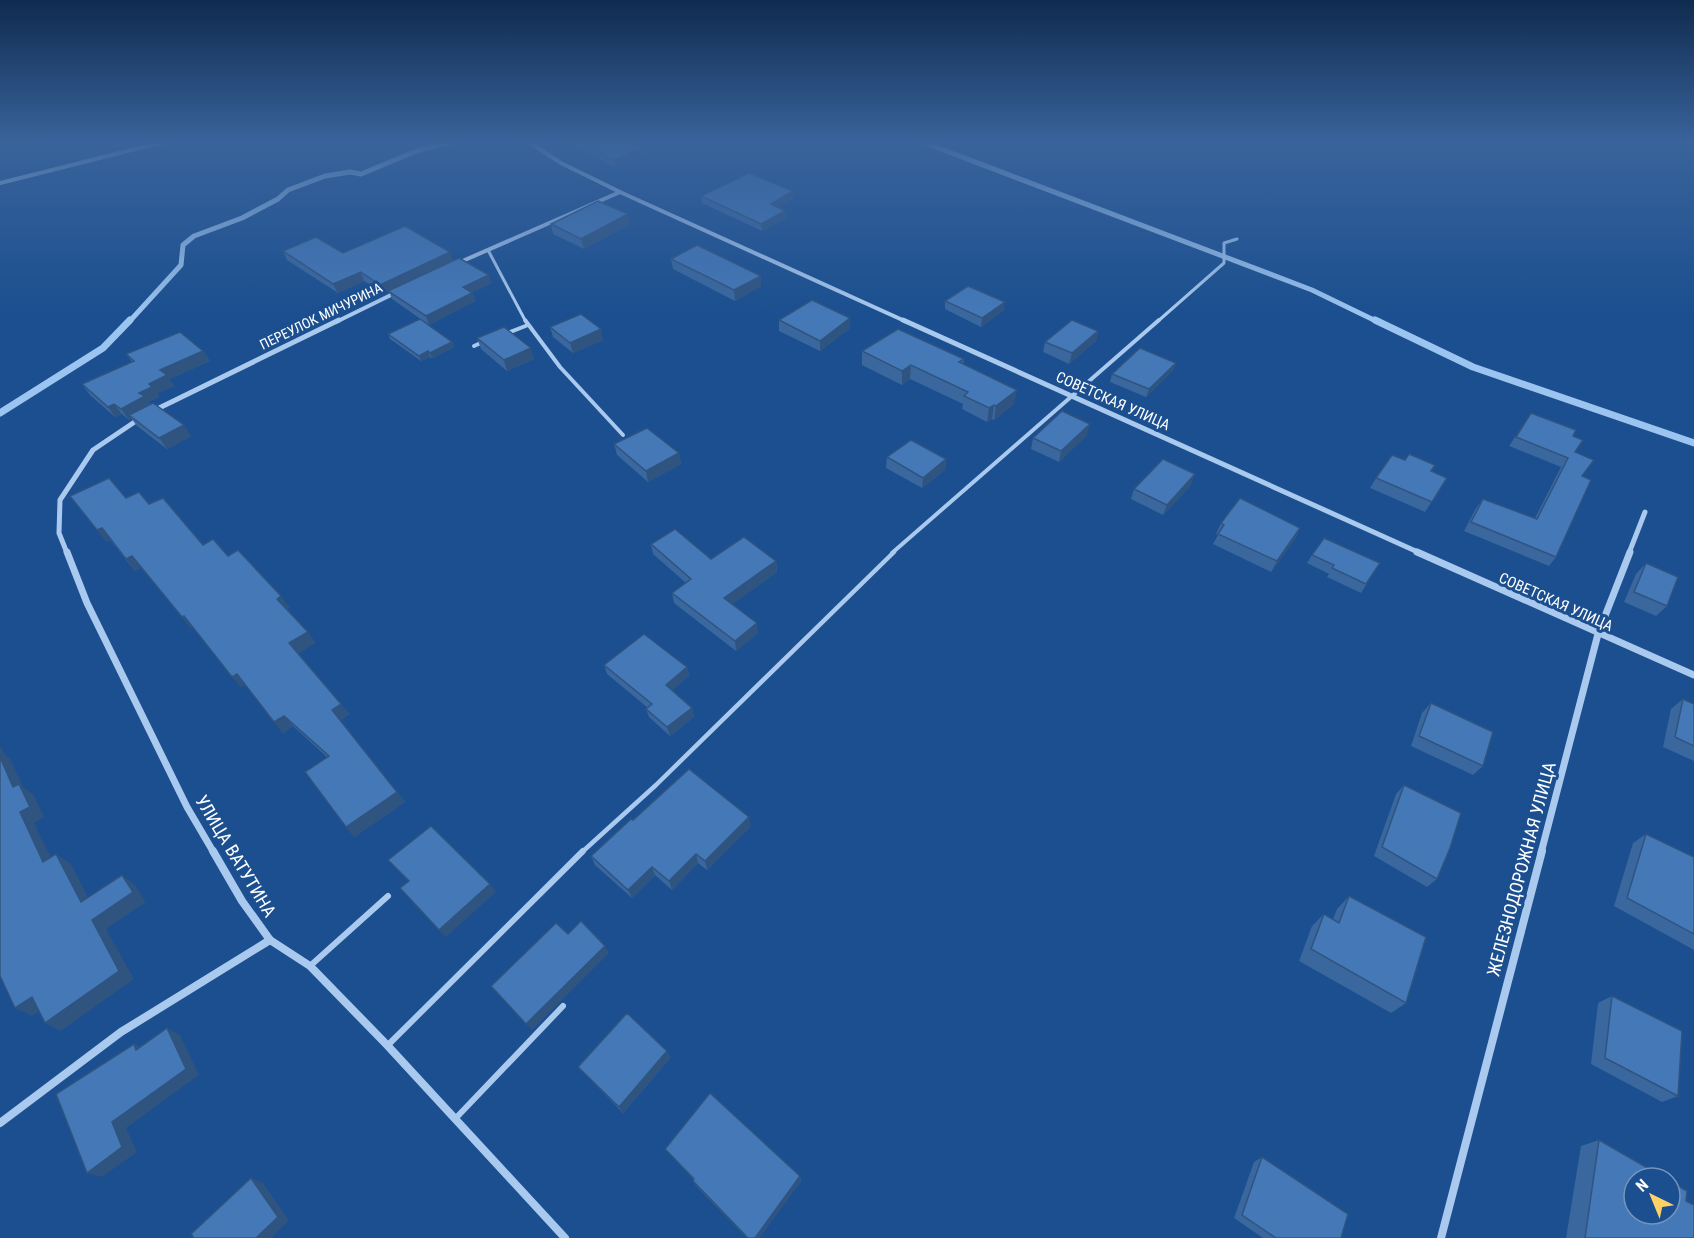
<svg xmlns="http://www.w3.org/2000/svg" width="1694" height="1238" viewBox="0 0 1694 1238" font-family="'Roboto Condensed',sans-serif">
<style>
.lines{fill:none;stroke-linecap:round;stroke-linejoin:round}
.stream-far1{stroke:#9cc4f0;stroke-width:5}
.stream{stroke:#9cc4f0;stroke-width:7}
.service-far3{stroke:#a9c9ee;stroke-width:3}
.service-far2{stroke:#a9c9ee;stroke-width:4}
.service-far1{stroke:#a9c9ee;stroke-width:4.5}
.service{stroke:#a9c9ee;stroke-width:6}
.minor-far3{stroke:#a9c9ee;stroke-width:4}
.minor-far2{stroke:#a9c9ee;stroke-width:5}
.minor-far1{stroke:#a9c9ee;stroke-width:7}
.minor{stroke:#a9c9ee;stroke-width:8}
.wall{fill:#3a679d}
.shaded-wall{fill:#305480}
.building{fill:#4478b7;stroke:#305480;stroke-width:1.5}
.labels{text-anchor:middle;dominant-baseline:central;stroke-width:6;stroke-linejoin:round;paint-order:stroke}
.far-street-label{font-size:14px;fill:#fff;stroke:#1b4f8f}
.street-label{font-size:15px;fill:#fff;stroke:#1b4f8f}
.near-street-label{font-size:18px;fill:#fff;stroke:#1b4f8f}
</style>
<rect width="100%" height="100%" fill="#1b4f8f"/>
<g class="lines">
<!-- stream-far1 -->
<g class="stream-far1">
<path d="M920,141l392,149 66,32"/>
<path d="M129,322l52,-57 2,-20 11,-9 48,-18 36,-19 10,-9 37,-14 25,-4 11,2 58,-24 34,-9"/>
</g>
<!-- stream -->
<g class="stream">
<path d="M1375,320l98,47 221,76"/>
<path d="M0,413l103,-65 27,-28"/>
</g>
<!-- service-far3 -->
<g class="service-far3">
<path d="M488,250l38,72"/>
<path d="M1157,322l67,-59v-20l13,-4"/>
</g>
<!-- service-far2 -->
<g class="service-far2">
<path d="M525,320l35,47 63,68"/>
<path d="M505,334l23,-9"/>
<path d="M474,346l9,-4"/>
<path d="M892,553l267,-233"/>
</g>
<!-- service-far1 -->
<path class="service-far1" d="M581,853l75,-68 238,-233"/>
<!-- service -->
<g class="service">
<path d="M310,966l78,-70"/>
<path d="M388,1045l195,-194"/>
<path d="M455,1119l108,-113"/>
</g>
<!-- minor-far3 -->
<g class="minor-far3">
<path d="M527,141l34,22 59,29 287,130"/>
<path d="M0,183l167,-42"/>
<path d="M458,263l162,-71"/>
<path d="M336,322l61,-30"/>
</g>
<!-- minor-far2 -->
<g class="minor-far2">
<path d="M903,320l517,233"/>
<path d="M153,411l186,-91"/>
<path d="M67,553l-8,-20 1,-33 33,-50 46,-31"/>
<path d="M1629,553l16,-41"/>
</g>
<!-- minor-far1 -->
<g class="minor-far1">
<path d="M67,552l20,51 100,204 27,46"/>
<path d="M1417,552l277,123"/>
<path d="M1541,853l57,-219 32,-82"/>
</g>
<!-- minor -->
<g class="minor">
<path d="M213,851l29,50 28,39 40,26 77,79 178,193"/>
<path d="M0,1123l121,-91 149,-92"/>
<path d="M1441,1238l101,-387"/>
</g>
</g>
<!-- wall -->
<g class="wall">
<path d="M564,141h69l11,14 -29,12z"/>
<path d="M701,196l93,2 -17,9 8,4 1,7 -24,13 -60,-28z"/>
<path d="M551,224h79l-46,25 -31,-15z"/>
<path d="M283,251l60,2 110,8 39,22 -20,9 3,9 -46,24 -37,-26 -3,-8 -5,3 -20,-13 -26,12 -51,-33z"/>
<path d="M671,259l90,27 -26,15 -62,-32z"/>
<path d="M945,301l59,9 -23,17 -36,-18z"/>
<path d="M850,318v10l-30,23 -41,-20v-11z"/>
<path d="M550,327l53,13 -30,13 -20,-16z"/>
<path d="M1098,331l-2,10 -27,23 -26,-12 2,-10z"/>
<path d="M388,334l64,8 2,5 -22,11 -2,-1 -9,4 -31,-22z"/>
<path d="M477,338l57,21 -27,12 -26,-22z"/>
<path d="M203,351l7,10 -41,18 5,7 -17,7 2,4 -11,5 2,2 41,32 -24,13 -30,-23 -6,-8 -2,2 -7,-6 -7,3 -25,-22 -8,-11 50,-22 -6,-8z"/>
<path d="M862,351l102,8 -1,5 51,40 -20,16 -2,-1 -5,3 -25,-13 1,-5 -53,-25 -8,6 -40,-20z"/>
<path d="M1176,363l-3,7 -27,27 -36,-15 2,-8z"/>
<path d="M1525,422l48,14 2,16 7,24 -26,81 -7,9 -85,-35 12,-23 7,-9 52,19 26,-51 -52,-21z"/>
<path d="M1087,435l-28,27 -28,-13 2,-11z"/>
<path d="M614,444l65,9 2,11 -33,18 -31,-27z"/>
<path d="M887,457l59,2 -1,11 -23,18 -36,-20z"/>
<path d="M1431,471l16,7 -22,34 -55,-24 6,-10z"/>
<path d="M1191,485l-28,30 -32,-16 3,-10z"/>
<path d="M126,498l23,6 54,41 25,11 61,51 -2,2 21,23 7,11 -17,10 51,61 -9,7 65,81 -51,35 -26,-79 -35,-32 -10,7 -38,-48 -4,2 -48,-60 -2,1 -49,-61 -7,4 -25,-31 -4,2z"/>
<path d="M1221,523l79,5 -5,11 -24,33 -58,-28 5,-9 -2,-1z"/>
<path d="M651,544l60,15 65,2 1,11 -45,32 26,29 -22,18 -62,-48 -2,-10 14,-10 -33,-29z"/>
<path d="M1312,555l68,8 -19,30 -34,-16 2,-3 -22,-11z"/>
<path d="M1646,563l21,43 -11,10 -32,-14 12,-28z"/>
<path d="M604,665l83,2 2,9 -17,14 20,18 2,9 -24,19 -21,-19 -3,-8 2,-1 -41,-34z"/>
<path d="M1683,699l11,5v57l-31,-14 8,-38z"/>
<path d="M1431,703l52,63 -10,9 -62,-29 11,-33z"/>
<path d="M1404,785l33,94 -10,8 -53,-31 22,-62z"/>
<path d="M633,820l118,6 -44,44 -9,-7 -26,27 -17,-15 -23,23 -37,-33 -4,-9z"/>
<path d="M1646,834l48,23v93l-80,-44 19,-63z"/>
<path d="M1349,896l57,107 -15,10 -92,-52 13,-35 12,-12 9,5 4,-10z"/>
<path d="M1612,996l66,100 -16,6 -71,-38 7,-61z"/>
<path d="M671,1057l-48,56 -45,-46z"/>
<path d="M1599,1140l87,61 8,37h-128l15,-92z"/>
<path d="M665,1149l135,27 1,5 -42,57h-12l-51,-52 -3,-5 1,-1z"/>
<path d="M1262,1157l79,81h-78l-29,-20 20,-56z"/>
</g>
<!-- shaded-wall -->
<g class="shaded-wall">
<path d="M6,141h39l-34,7z"/>
<path d="M643,148l1,7 -29,12 -1,-7z"/>
<path d="M793,191l1,7 -22,13 -1,-7z"/>
<path d="M785,211l1,7 -24,13 -1,-7z"/>
<path d="M628,214l2,10 -46,25 -3,-10z"/>
<path d="M450,252l3,9 -69,33 -4,-9z"/>
<path d="M361,272l3,9 -26,12 -5,-9z"/>
<path d="M489,275l3,8 -26,12 -3,-8z"/>
<path d="M761,276v10l-26,15 -1,-11z"/>
<path d="M472,293l3,8 -46,24 -3,-9z"/>
<path d="M1005,302l-1,8 -23,17 1,-9z"/>
<path d="M850,318v10l-30,23v-10z"/>
<path d="M601,329l2,11 -30,13 -3,-10z"/>
<path d="M1098,331l-2,10 -27,23 3,-11z"/>
<path d="M452,342l2,5 -22,11 -2,-5z"/>
<path d="M531,348l3,11 -27,12 -3,-11z"/>
<path d="M203,351l7,10 -41,18 5,7 -17,7 2,4 -11,5 4,5 -23,8 2,3 -2,2 -8,-11 28,-25 11,-14z"/>
<path d="M428,351l2,6 -9,4 -2,-5z"/>
<path d="M1176,363l-3,7 -27,27 3,-8z"/>
<path d="M911,365l-1,14 -8,6v-14z"/>
<path d="M1017,390l-3,14 -20,16 2,-14z"/>
<path d="M114,404l8,10 -7,3 -7,-10z"/>
<path d="M994,405l-2,14 -5,3 2,-14z"/>
<path d="M1090,424l-3,11 -28,27 2,-11z"/>
<path d="M184,425l7,11 -24,13 -8,-11z"/>
<path d="M679,453l2,11 -33,18 -2,-11z"/>
<path d="M946,459l-1,11 -23,18 1,-10z"/>
<path d="M1195,474l-4,11 -28,30 4,-10z"/>
<path d="M102,528l9,11 -5,3 -9,-12z"/>
<path d="M1300,528l-5,11 -24,33 6,-11z"/>
<path d="M132,556l10,11 -7,4 -9,-12z"/>
<path d="M776,561l1,11 -51,37 -2,-11z"/>
<path d="M281,596l8,11 -4,3 -8,-11z"/>
<path d="M184,616l9,11 -2,1 -9,-11z"/>
<path d="M757,623l1,10 -22,18 -1,-10z"/>
<path d="M308,632l7,11 -17,11 -9,-11z"/>
<path d="M687,667l2,9 -21,18 -2,-9z"/>
<path d="M237,674l9,11 -5,2 -9,-10z"/>
<path d="M341,704l8,10 -9,7 -8,-11z"/>
<path d="M692,708l2,9 -24,19 -3,-9z"/>
<path d="M284,716l9,10 -10,7 -9,-11z"/>
<path d="M0,745l5,10 5,3 13,29 10,7 11,23 -10,6 24,49 -15,-10 -23,-50 -7,-25 -13,-30z"/>
<path d="M397,792l8,10 -51,35 -8,-10z"/>
<path d="M749,817l2,9 -44,44 -2,-9z"/>
<path d="M56,854l15,10 24,47 -14,-9z"/>
<path d="M696,854l2,9 -26,27 -3,-9z"/>
<path d="M652,867l3,8 -23,23 -4,-8z"/>
<path d="M122,875l13,10 11,17 -40,27 28,50 -73,52 -16,-8 47,-103z"/>
<path d="M490,884l6,8 -50,45 -7,-7z"/>
<path d="M605,946l4,7 -77,77 -6,-6z"/>
<path d="M32,997l16,8 -16,11 -17,-8z"/>
<path d="M167,1028l13,7 19,40 -73,53 11,24 -35,25 -15,-4 25,-51z"/>
<path d="M134,1044l13,6h-11z"/>
<path d="M667,1051l4,6 -48,56 -4,-6z"/>
<path d="M800,1176l1,5 -42,57h-4z"/>
<path d="M251,1178l12,5 26,37 -18,18h-15z"/>
</g>
<!-- building -->
<g class="building">
<path d="M576,141h57l3,1 -2,1 9,5 -29,12z"/>
<path d="M749,173l44,18 -22,13 14,7 -24,13 -60,-28z"/>
<path d="M598,201l30,13 -47,25 -30,-15z"/>
<path d="M405,226l45,26 -70,33 -19,-13 -28,12 -50,-33 33,-14 27,16z"/>
<path d="M697,245l64,31 -27,14 -63,-31z"/>
<path d="M459,258l30,17 -26,12 9,6 -46,23 -38,-25z"/>
<path d="M968,286l37,16 -23,16 -37,-17z"/>
<path d="M812,300l38,18 -30,23 -41,-21z"/>
<path d="M581,314l20,15 -31,14 -20,-16z"/>
<path d="M420,319l32,23 -22,11 -2,-2 -9,5 -31,-22z"/>
<path d="M1072,320l26,11 -26,22 -27,-11z"/>
<path d="M504,327l27,21 -27,12 -27,-22z"/>
<path d="M898,329l66,30 -5,3 58,28 -21,16 -2,-1 -5,3 -25,-12 4,-4 -57,-27 -9,6 -40,-20z"/>
<path d="M180,332l23,19 -43,19 7,5 -18,9 3,3 -13,6 6,3 -24,13 -7,-5 -6,3 -26,-23 52,-23 -8,-7z"/>
<path d="M1140,348l36,15 -27,26 -37,-15z"/>
<path d="M153,403l31,22 -25,13 -30,-23z"/>
<path d="M1062,411l28,13 -29,27 -28,-13z"/>
<path d="M1531,413l45,17 -3,6 10,4 -8,12 19,8 -12,16 9,4 -35,77 -85,-35 12,-23 54,20 31,-61 -52,-21z"/>
<path d="M647,428l32,25 -33,18 -32,-27z"/>
<path d="M911,440l35,19 -23,19 -36,-21z"/>
<path d="M1409,454l26,11 -4,6 16,7 -15,24 -56,-24 16,-23 13,5z"/>
<path d="M1163,459l32,15 -28,31 -33,-16z"/>
<path d="M109,478l17,20 13,-6 10,12 14,-6 40,47 10,-6 15,17 10,-6 43,46 -4,3 31,33 -19,11 52,61 -9,6 65,82 -51,35 -41,-55 24,-16 -45,-40 -10,6 -37,-48 -5,3 -48,-61 -2,1 -50,-61 -6,3 -24,-31 -5,2 -27,-34z"/>
<path d="M1240,498l60,30 -23,33 -59,-27 6,-9 -3,-2z"/>
<path d="M675,529l36,30 33,-22 32,24 -52,37 33,25 -22,18 -63,-48 19,-14 -40,-35z"/>
<path d="M1324,538l56,25 -14,21 -34,-16 2,-3 -22,-10z"/>
<path d="M1646,563l32,14 -11,29 -33,-14z"/>
<path d="M644,634l43,33 -21,18 26,23 -25,19 -21,-18 6,-5 -48,-39z"/>
<path d="M1683,699l11,5v42l-19,-9z"/>
<path d="M1431,703l62,29 -10,34 -64,-30z"/>
<path d="M0,757l13,30 6,-3 11,23 -10,5 23,50 13,-8 25,48 41,-27 11,17 -41,28 27,51 -74,52 -13,-26 -17,11 -15,-32z"/>
<path d="M689,769l60,48 -44,44 -9,-7 -27,27 -17,-14 -24,23 -37,-34 40,-37 2,1z"/>
<path d="M1404,785l57,28 -11,35 -13,31 -55,-32z"/>
<path d="M431,826l59,58 -51,46 -39,-42 9,-7 -21,-21z"/>
<path d="M1646,834l48,23v77l-67,-36z"/>
<path d="M1349,896l77,41 -20,66 -95,-54 13,-35 15,9z"/>
<path d="M581,921l24,25 -79,78 -35,-38 65,-63 12,11z"/>
<path d="M1612,996l70,35 -4,65 -73,-38z"/>
<path d="M627,1013l40,38 -48,56 -41,-40z"/>
<path d="M167,1028l19,41 -74,53 10,25 -35,26 -31,-79 78,-50 2,6z"/>
<path d="M710,1093l90,83 -45,62h-7l-55,-57 1,-2 -29,-30z"/>
<path d="M1599,1140l66,38h-31v36h36v-33l17,10 -1,10 8,4v33h-109z"/>
<path d="M1262,1157l86,57 -7,24h-65l-34,-23z"/>
<path d="M251,1178l27,39 -22,21h-62l-3,-4z"/>
</g>
<!-- sky -->
<linearGradient id="sky" x2="0" y2="1"><stop stop-color="#0f2b4f"/><stop offset="0.45" stop-color="#39639b"/><stop offset="1" stop-color="#39639b" stop-opacity="0"/></linearGradient>
<rect width="1694" height="314" fill="url(#sky)"/>
<g class="labels">
<!-- far-street labels -->
<g class="far-street-label">
<text transform="translate(321 316) rotate(-26)">ПЕРЕУЛОК МИЧУРИНА</text>
</g>
<!-- street labels -->
<g class="street-label">
<text transform="translate(1113 401) rotate(24)">СОВЕТСКАЯ УЛИЦА</text>
<text transform="translate(1556 602) rotate(24)">СОВЕТСКАЯ УЛИЦА</text>
</g>
<!-- near-street labels -->
<g class="near-street-label">
<text transform="translate(236 856) rotate(59)">УЛИЦА ВАТУТИНА</text>
<text transform="translate(1521 869) rotate(-75)">ЖЕЛЕЗНОДОРОЖНАЯ УЛИЦА</text>
</g>
</g>
<!-- north arrow -->
<g transform="translate(1652 1196) rotate(317)"><circle r="28" fill="#1b4f8f" stroke="#7695bc" stroke-width="1.5"/>
<path d="M0-4.5L10 22L0 15L-10 22Z" fill="#ffd166"/>
<text y="-9" font-size="16" font-weight="bold" text-anchor="middle" fill="#ffffff">N</text>
</g>
</svg>
